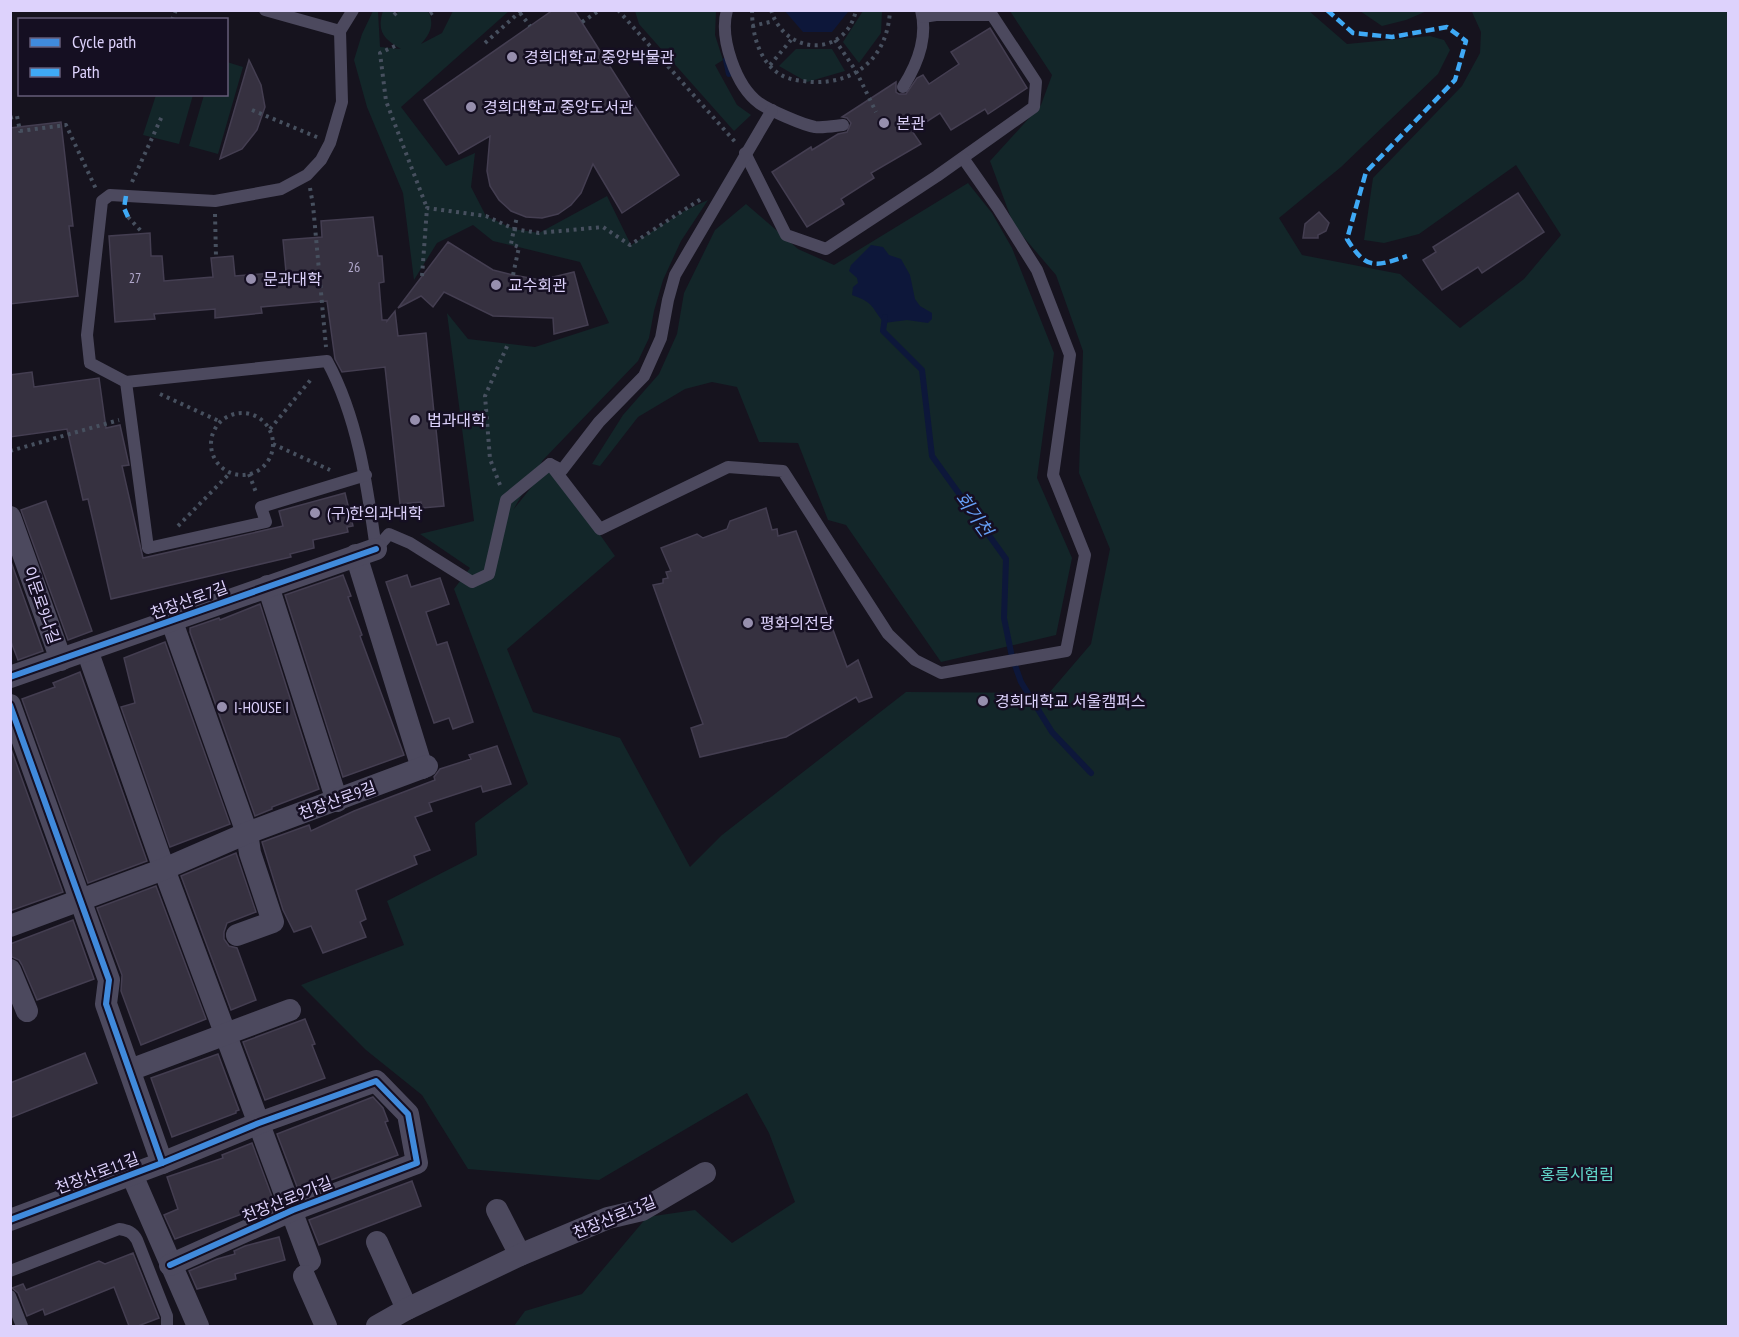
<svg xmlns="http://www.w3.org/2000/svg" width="1739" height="1337" viewBox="0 0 1739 1337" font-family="'PT Sans Narrow','Noto Sans KR',sans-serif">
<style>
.green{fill:#132629}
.water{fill:#0d173a}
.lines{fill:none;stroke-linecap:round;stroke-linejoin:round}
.stream{stroke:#0d173a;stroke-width:6}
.building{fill:#363140;stroke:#443e51;stroke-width:1.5}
.path{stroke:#47505f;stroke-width:4;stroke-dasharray:3 4.5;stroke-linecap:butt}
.lane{stroke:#4c495e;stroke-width:12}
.street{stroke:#4c495e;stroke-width:22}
.quiet{stroke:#3fa9f5;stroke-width:4.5;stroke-dasharray:9 4.5;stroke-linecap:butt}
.cycleway-casing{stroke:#150f22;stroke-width:10}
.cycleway{stroke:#408adc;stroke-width:6}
.poi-dot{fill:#978fae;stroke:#150f22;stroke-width:2}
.labels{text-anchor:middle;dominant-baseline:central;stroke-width:5;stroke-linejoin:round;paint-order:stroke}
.number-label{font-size:14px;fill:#b3aacd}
.poi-label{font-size:16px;fill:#ddd2fc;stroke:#150f22;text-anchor:start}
.street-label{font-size:16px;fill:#ddd2fc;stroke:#150f22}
.park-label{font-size:16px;fill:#62d8cc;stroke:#150f22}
.water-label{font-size:18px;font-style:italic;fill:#669ff6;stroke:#150f22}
</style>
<rect width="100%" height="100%" fill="#16131e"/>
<!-- green -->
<g class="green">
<path d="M373,11h5l2,36 21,2c-16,-9 -25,-17 -18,-38h12v4l4,-4h29c7,13 2,23 -7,33l21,-11 11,-22h56l-108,96 45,59 29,-13 -4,34 15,29 28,13 25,4 68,-37 24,49 53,-34 24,-11 -27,41 -18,39 -9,31 -5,27 -11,23 -95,99 -30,50 37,-46 65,92 -108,93 26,63 87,26 70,129 32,-32 184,-143 143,1 42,-49 19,-95 -31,-76 4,-122 -27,-76 -42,-49 -24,-65 51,-56 11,-30 -42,-64h299l38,33 83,-8 14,4 6,10 -12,24 -97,93 -62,51 23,37 98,19 60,54 64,-49 37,-44 -45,-70 -97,69 -35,9 -20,-3 9,-62 89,-92 18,-33 1,-21 -9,-20 -3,-1h259v1315h-1214l11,-15 57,-17 65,-77 48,-7 37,33 63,-41 -26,-69 -22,-40 -148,87 -131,-11 -46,-74 -56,-45 -65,-65 103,-40 -17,-44 90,-46 -2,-32 53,-39 -74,-195 16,-21 -50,-34 54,-13 -27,-208 21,26 67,8 74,-24 -29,-61 -87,-21 -20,-16 -36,18 -23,37 -11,-87 -36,-86 -13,-47 8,-26z"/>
<path d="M635,11h81l-1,24 8,25 -8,5 22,40 14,10 -17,16 -95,-107z"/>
<path d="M863,11h19l-1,22 -22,30 -16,-21z"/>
<path d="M1360,11h67l-21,9 -24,6z"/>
<path d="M796,49h36l13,22 -38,11 -28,-16z"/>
<path d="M227,62l16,5 -25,87 -29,-8 15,-51 22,-1z"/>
<path d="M156,95h37l-14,49 -36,-9z"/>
<path d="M968,183l24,30 20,35 42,105 -17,125 35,80 -16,77 -115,27 -95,-137 -18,-5 -30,-77 -39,-1 -22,-55 -25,-5 -27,7 -47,28 -38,49 -8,-2 31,-49 36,-41 18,-40 7,-41 31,-63 31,-26 52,45 36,16z"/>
</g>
<!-- water -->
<g class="water">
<path d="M784,10h64v2l-16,20h-29z"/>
<path d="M871,245l12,2 6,8 12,4 9,16 5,24 5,7 12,7v6l-4,4 -21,-3 -23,3c-14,-18 -10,-20 -32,-28l1,-8 5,-4 -1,-5 -8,-7 2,-6z"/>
</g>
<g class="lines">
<!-- stream -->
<g class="stream">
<path d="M726,60l3,14"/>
<path d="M885,317l-2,14 39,39 10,86 74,103 -2,59 8,39 9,25 31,50 39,41"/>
</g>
</g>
<!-- building -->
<g class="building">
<path d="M553,10h21l105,165 -57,38 -29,-49 -12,29 -10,12 -13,9 -16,4 -16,-1 -15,-6 -12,-11 -9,-14 -3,-15 3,-35 -31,18 -35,-54z"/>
<path d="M990,28l37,60 -39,26 -3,-5 -34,21 -11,-17 -28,18 9,13 -50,29 3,5 -33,21 3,5 -37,23 -35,-55 39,-25 1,3 26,-16 9,-2 4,-9 -4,-5 -5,-1 54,-35v10l3,2h7l11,-16 6,-3 6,9 30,-20 -8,-12z"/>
<path d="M249,60l12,25 4,22 -8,23 -15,19 -22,10z"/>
<path d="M61,122l12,104h-4l9,70 -68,8v-176z"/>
<path d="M1518,193l26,39 -62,41 -4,-6 -36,23 -19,-30 13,-8 -3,-5z"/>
<path d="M1319,212l10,11 -3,8 -8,4v3h-15l2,-14z"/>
<path d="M373,217l5,39h4l2,26 -5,1 3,37h5v1l8,-10 3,25 28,-3 8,80 5,-1 1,16 -4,1 8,77 -22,2 -1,-6 -21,2 -15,-137 -43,5 -7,-13 -8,-58 -66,6 1,6 -47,5v-9l-61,5 1,5 -40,3 -6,-86 41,-3 1,23h11l2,25 49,-4 -2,-19 22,-2 2,20 51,-4 -3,-32 39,-3 -1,-16z"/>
<path d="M448,242l45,28 20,5 28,5 33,-8 14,53 -34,9 -1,-16 -60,-2 -49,-24 -11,15 -12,-11 -23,12z"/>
<path d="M32,372l2,15 65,-9 7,50 14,-3 9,40 -7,1 21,92 140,-32 -4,-15 66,-18 8,33 -6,1 1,5 -35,8 1,8 -24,6 1,3 -180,42 -23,-100 -5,1 -16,-71 -57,8v-62z"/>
<path d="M46,501l46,130 -24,9 -47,-130z"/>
<path d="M766,508l6,22 5,-1 1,7 18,-5 51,136 11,-7 14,37 -13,5 -3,-5 -70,40 -86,20 -9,-29 12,-4 -50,-139 10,-2v-4l5,-1 -2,-6 5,-1 -10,-23 36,-14 6,4 24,-9 3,-8z"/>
<path d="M10,559l33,92 -25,9 -8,-21z"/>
<path d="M343,575l8,21 -3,1 14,38 -2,1 44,119 -61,22 -58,-182z"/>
<path d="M407,575l4,12 29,-9 9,26 -23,8 11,33 10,-3 26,80 -20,7 -4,-11 -15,5 -48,-141z"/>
<path d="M260,604l59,185 -47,18v2l-17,7 -65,-184v-4l29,-10 1,2z"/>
<path d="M165,642l65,182 -60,23 -49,-140 14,-4 -11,-45z"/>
<path d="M80,672l67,189 -59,22 -66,-184 33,-12 -2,-4z"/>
<path d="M10,746l53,146 -53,19z"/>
<path d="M497,746l14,38 -28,8 -2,-6 -52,17 3,8 -17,6 15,33 -16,6 3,8 -61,26 10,29 -6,3 6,15 -43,16 -12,-27 -17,6 -11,-22 -21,-68 47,-17 2,6 43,-20 81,-31 -1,-3 6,-8 31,-10 -2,-4z"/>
<path d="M236,853l20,59 -29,11 -3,9v7l5,7 8,2 19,52 -25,10 -50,-134z"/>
<path d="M156,886l50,133 -65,26 -20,-54 1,-16 -25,-67z"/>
<path d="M73,920l21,59 -57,21 -15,-35 -3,-5 -7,-3 -2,-13z"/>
<path d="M305,1019l10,25 -3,1 13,33 -60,22 -22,-58z"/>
<path d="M85,1053l12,30 -87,35v-35z"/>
<path d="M218,1054l21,56 -3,1v2l-64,24 -21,-59z"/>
<path d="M373,1097l10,11 5,13 -3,1 13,33 -99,37 -22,-58z"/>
<path d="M252,1143l22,59 -99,37 -11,-24 14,-6 -11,-32 56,-19 -1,-3z"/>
<path d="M412,1181l9,25 -102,39 -10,-25z"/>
<path d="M279,1237l6,23 -50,14 1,5 -39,10 -8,-18 28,-12 18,-5 -1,-3 11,-5z"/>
<path d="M133,1253l26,65 -21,8h-9l-15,-39 -69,28 -2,-6 -16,7 -9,-23 -6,-5 11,-4 3,6 73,-29 6,3z"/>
</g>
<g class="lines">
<!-- path -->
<g class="path">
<path d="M618,10l119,134"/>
<path d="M752,10c0,24 7,52 29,65 9,5 21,6 31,7 45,2 76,-26 78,-72"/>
<path d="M771,10c14,46 75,48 85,0"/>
<path d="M520,13l10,13"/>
<path d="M430,14l6,-4"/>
<path d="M394,15l5,-5"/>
<path d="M172,20l4,-10"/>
<path d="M582,22l18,-12"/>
<path d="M752,26l22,-5"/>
<path d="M835,40l21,31 20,41"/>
<path d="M485,43l37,-33"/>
<path d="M395,46l-15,7 6,48 41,107"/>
<path d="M770,65l21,-25"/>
<path d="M252,110l67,28"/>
<path d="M10,118l7,-2 3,15 46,-6 30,64"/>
<path d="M132,182l30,-66"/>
<path d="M310,188l3,17 13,142"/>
<path d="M215,214l1,43"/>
<path d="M128,217l13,14 -1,2"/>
<path d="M513,275l6,-28 -8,-3 3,-15 25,4 64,-6 27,18 71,-46"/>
<path d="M422,276l5,-68 59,8 28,13 3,-12"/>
<path d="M160,394l59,27"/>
<circle cx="242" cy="444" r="31"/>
<path d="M270,429l43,-52"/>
<path d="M273,444l57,26"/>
<path d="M10,451l109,-31"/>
<path d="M249,474l8,21"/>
<path d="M500,485l-10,-26 -5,-63 23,-52"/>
<path d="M178,526l52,-53"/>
</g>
<!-- lane -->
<g class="lane">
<path d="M265,10l75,21"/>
<path d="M353,10l-13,21 2,71 -12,41 -9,17 -14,15 -26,14 -66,12 -105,-6 -8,6 -15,134 3,28 36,19 201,-21c31,57 40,124 49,188"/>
<path d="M727,10c-8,28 9,76 32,93 10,7 44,22 56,24 8,1 19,-1 28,-2"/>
<path d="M903,87c14,-22 25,-50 18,-77"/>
<path d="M745,153l41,82 40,14 111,-73 97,-69 2,-25 -44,-67h-56l-13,2"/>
<path d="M126,382l22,166 118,-26 -5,-15 105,-32"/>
<path d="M550,464l50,65 128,-62 55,4 105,163 27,26 26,13 125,-22 19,-96 -32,-80 17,-120 -33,-85 -39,-62 -35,-50"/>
<path d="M376,549l13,-15 21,9 62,39 17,-8 17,-74 44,-36 12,6 37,-48 45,-46 17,-38 7,-38 7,-25 97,-165"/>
<path d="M10,1271l109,-42c8,1 14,3 18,11l30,76v10"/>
<path d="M10,1296l12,30"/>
</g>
<!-- street -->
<g class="street">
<path d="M10,517l51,143"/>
<path d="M356,555l66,213"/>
<path d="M268,586l69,215"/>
<path d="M172,622l75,211 3,20 23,69 -36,13"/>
<path d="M87,650l77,219 146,392"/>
<path d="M10,677l366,-128"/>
<path d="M10,705l99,275 -3,24 56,159"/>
<path d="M10,926l154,-57 83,-36 180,-67"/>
<path d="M10,970l17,41"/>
<path d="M130,1070l160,-60"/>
<path d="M132,1175l66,151"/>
<path d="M497,1210l23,45"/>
<path d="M10,1220l152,-57 97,-40 117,-42 32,33 9,49 -124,47 -123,55"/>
<path d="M377,1242l30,67"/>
<path d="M304,1276l22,50"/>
<path d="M377,1326l30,-17 113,-54 88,-37 34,-8 63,-37"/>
</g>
<!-- quiet -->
<g class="quiet">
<path d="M1327,10l26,23 39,4 55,-10 19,14 -11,39 -89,92 -19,67c19,31 28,28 60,17"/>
<path d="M126,196l-2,12 4,9"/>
</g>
<defs>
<g id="cycleway">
<path d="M10,677l366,-128"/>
<path d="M10,705l99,275 -3,24 56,159"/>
<path d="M10,1220l152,-57 97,-40 117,-42 32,33 9,49 -124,47 -123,55"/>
</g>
</defs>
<!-- cycleway casing -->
<use href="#cycleway" class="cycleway-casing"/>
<!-- cycleway -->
<use href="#cycleway" class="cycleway"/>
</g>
<!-- markers -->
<g class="poi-dot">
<circle cx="512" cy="57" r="6"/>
<circle cx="471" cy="107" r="6"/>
<circle cx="884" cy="123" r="6"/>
<circle cx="251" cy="279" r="6"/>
<circle cx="496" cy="285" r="6"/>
<circle cx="415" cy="420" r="6"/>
<circle cx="315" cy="513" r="6"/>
<circle cx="748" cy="623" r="6"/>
<circle cx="983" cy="701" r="6"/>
<circle cx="222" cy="707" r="6"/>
</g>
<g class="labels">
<!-- number labels -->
<g class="number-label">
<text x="354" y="267">26</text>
<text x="135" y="278">27</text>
</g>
<!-- poi labels -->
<g class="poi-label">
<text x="524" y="57">경희대학교 중앙박물관</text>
<text x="483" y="107">경희대학교 중앙도서관</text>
<text x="896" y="123">본관</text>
<text x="263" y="279">문과대학</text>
<text x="508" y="285">교수회관</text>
<text x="427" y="420">법과대학</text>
<text x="327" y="513">(구)한의과대학</text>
<text x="760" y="623">평화의전당</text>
<text x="995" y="701">경희대학교 서울캠퍼스</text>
<text x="234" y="707">I-HOUSE I</text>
</g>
<!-- street labels -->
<g class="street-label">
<text transform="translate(189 600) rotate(-20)">천장산로7길</text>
<text transform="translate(42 605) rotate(71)">이문로9나길</text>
<text transform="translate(337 800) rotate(-20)">천장산로9길</text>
<text transform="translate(97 1173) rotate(-21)">천장산로11길</text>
<text transform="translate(287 1199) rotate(-22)">천장산로9가길</text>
<text transform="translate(614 1217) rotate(-22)">천장산로13길</text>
</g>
<!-- park labels -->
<g class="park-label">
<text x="1577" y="1174">홍릉시험림</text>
</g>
<!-- water labels -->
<g class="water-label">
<text transform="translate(974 514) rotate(54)">회기천</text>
</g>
</g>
<!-- border -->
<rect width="1739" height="1337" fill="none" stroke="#ddd2fc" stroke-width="24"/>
<!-- legend -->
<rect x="18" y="18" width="210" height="78" fill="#150f22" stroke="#655d79" stroke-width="1.5"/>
<rect x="30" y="38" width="30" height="9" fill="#408adc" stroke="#655d79" stroke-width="1.5"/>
<text x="72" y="48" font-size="18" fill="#ddd2fc">Cycle path</text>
<rect x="30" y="68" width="30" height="9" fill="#3fa9f5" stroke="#655d79" stroke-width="1.5"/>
<text x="72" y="78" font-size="18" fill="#ddd2fc">Path</text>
</svg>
